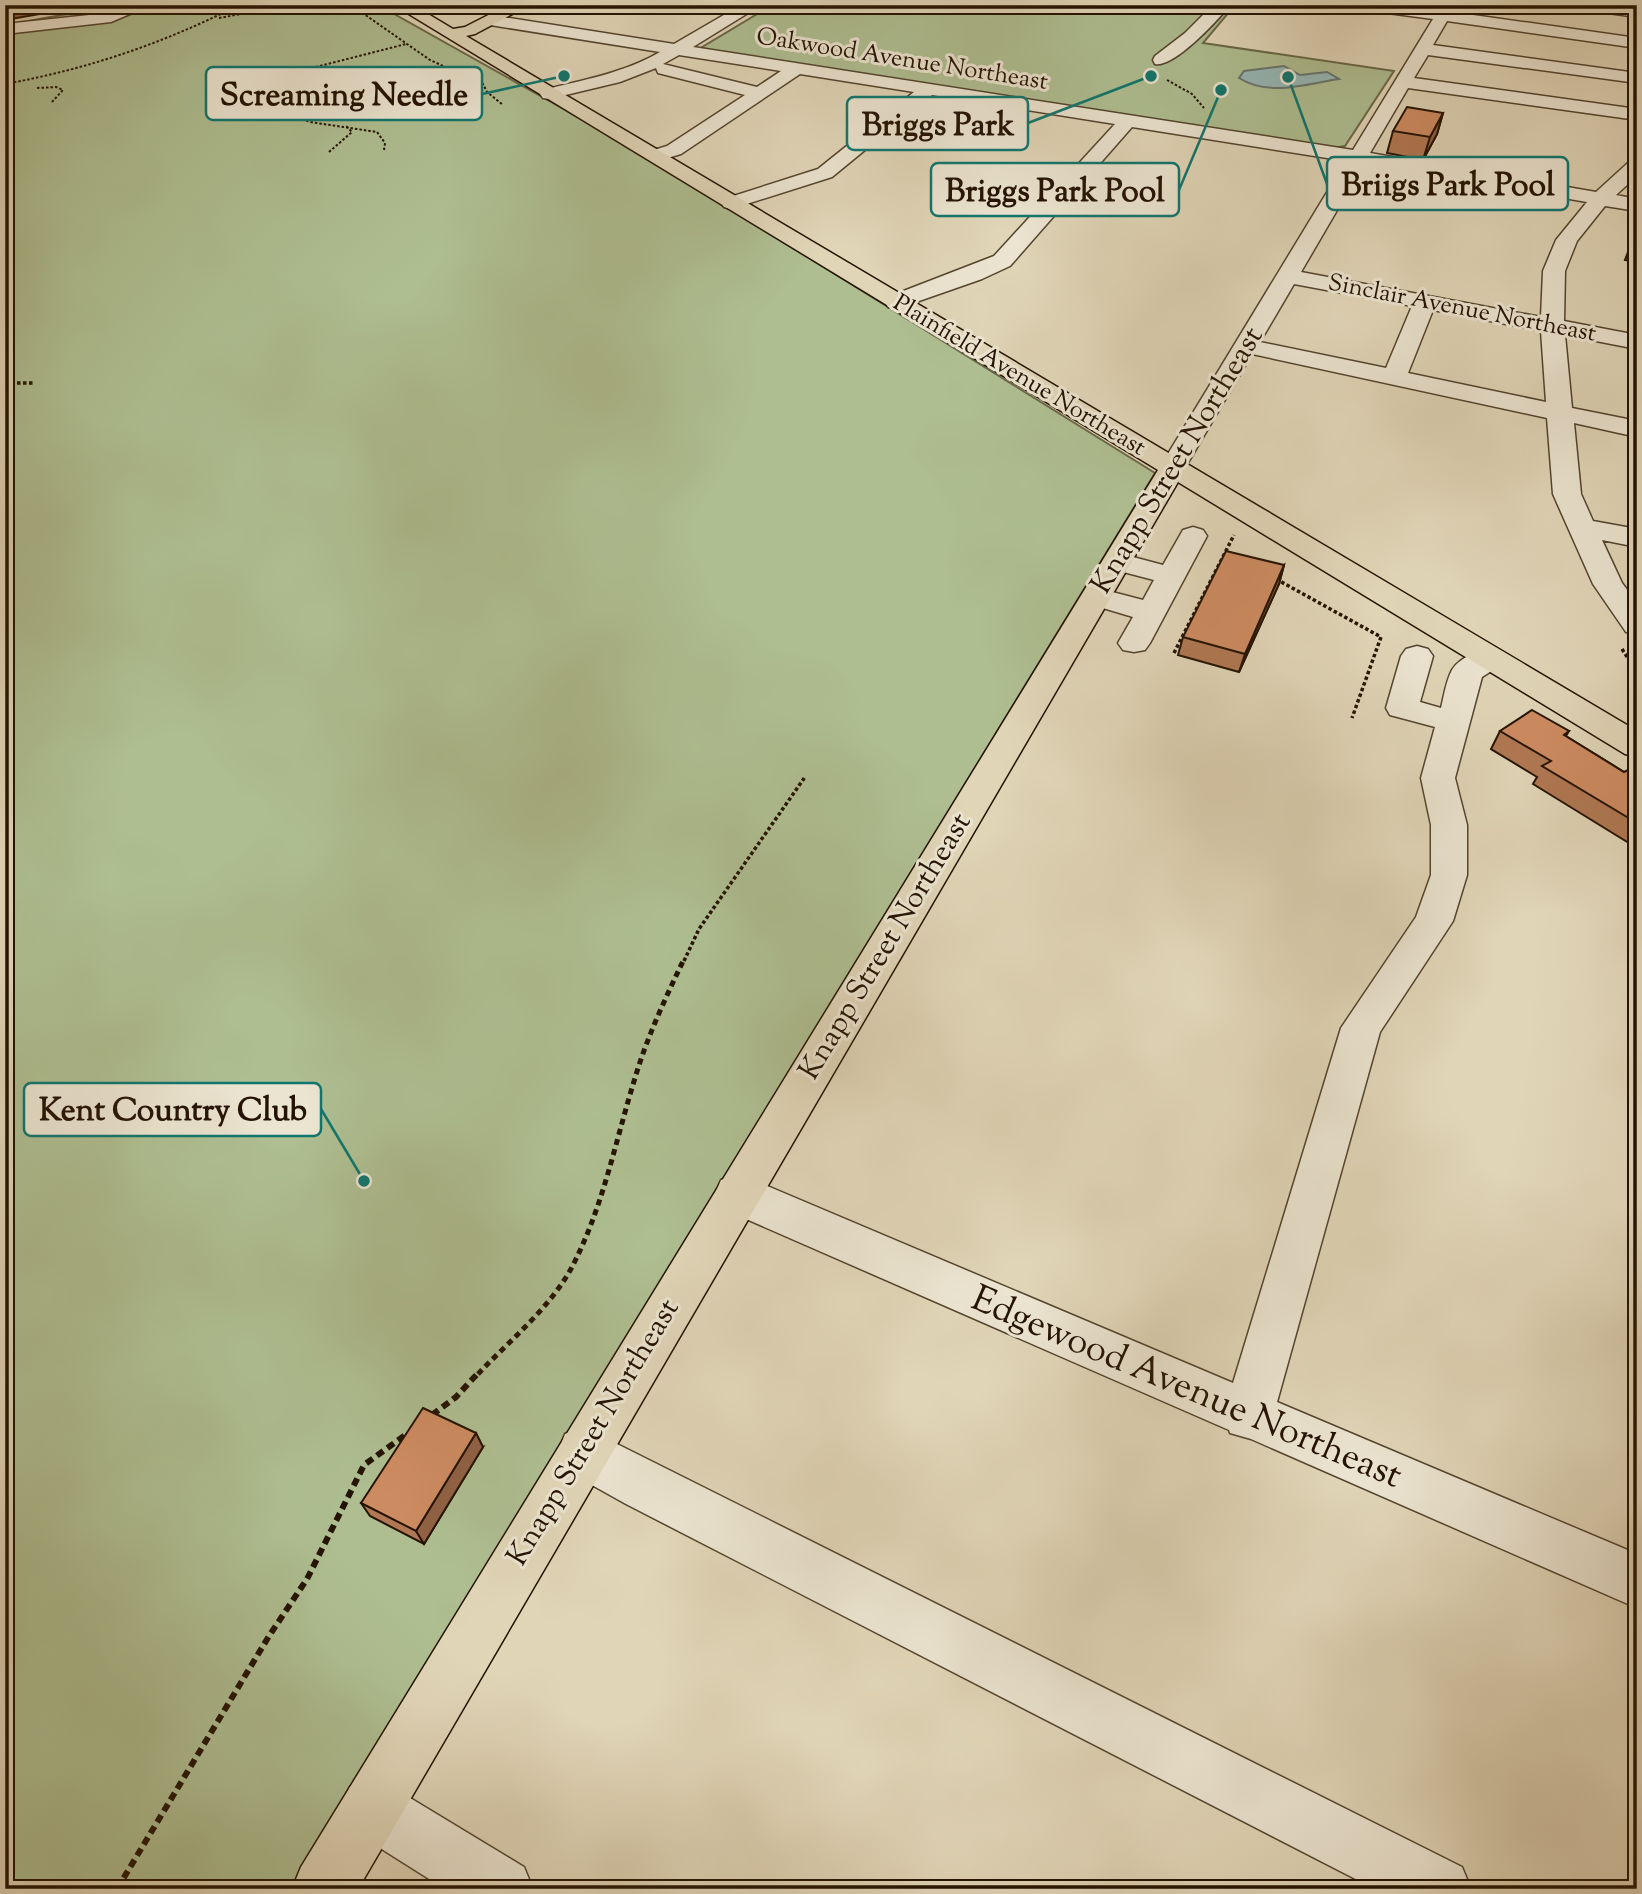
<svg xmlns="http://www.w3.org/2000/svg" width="1642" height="1894" viewBox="0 0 1642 1894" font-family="'Sorts Mill Goudy',serif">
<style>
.green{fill:#aebe91;stroke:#696849;stroke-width:2}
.water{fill:#96b7b6;stroke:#68756e;stroke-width:2}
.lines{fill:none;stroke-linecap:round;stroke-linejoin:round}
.minor-casing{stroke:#53442e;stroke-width:3}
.major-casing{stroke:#241301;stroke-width:3}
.path-far3{stroke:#241301;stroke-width:2;stroke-dasharray:2.5 2;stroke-linecap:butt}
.path-far2{stroke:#241301;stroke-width:3.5;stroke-dasharray:3.5 2.5;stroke-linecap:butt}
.path-far1{stroke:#241301;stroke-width:5;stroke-dasharray:6 4.5;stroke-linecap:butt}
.path{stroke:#241301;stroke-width:6;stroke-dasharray:8 5;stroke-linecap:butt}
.minor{fill:#ebe4d0;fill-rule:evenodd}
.major{fill:#e0d5b7;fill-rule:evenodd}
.wall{fill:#b07853;stroke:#241301;stroke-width:2}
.shaded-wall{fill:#906144;stroke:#241301;stroke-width:2}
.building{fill:#cd8b61;stroke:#241301;stroke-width:2}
.labels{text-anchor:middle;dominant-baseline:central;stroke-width:6;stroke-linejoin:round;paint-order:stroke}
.far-street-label{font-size:24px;fill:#241301;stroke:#ebe4d0}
.street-label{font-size:30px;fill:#241301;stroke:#ebe4d0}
.near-street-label{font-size:37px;fill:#241301;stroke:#ebe4d0}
.leader{fill:none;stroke:#0f766e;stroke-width:2.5}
.callout-dot{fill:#0f766e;stroke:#ebe4d0;stroke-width:2.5}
.callout{fill:#ebe4d0;stroke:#0f766e;stroke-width:2.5}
.callout-label{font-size:32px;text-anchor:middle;font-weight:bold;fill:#241301}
</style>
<rect width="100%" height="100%" fill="#e0d5b7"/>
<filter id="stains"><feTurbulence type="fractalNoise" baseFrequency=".00286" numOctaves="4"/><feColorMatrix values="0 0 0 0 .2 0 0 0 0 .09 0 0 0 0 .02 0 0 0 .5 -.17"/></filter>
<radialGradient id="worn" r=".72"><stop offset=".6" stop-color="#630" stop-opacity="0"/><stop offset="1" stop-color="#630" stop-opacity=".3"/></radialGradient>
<!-- green -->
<g class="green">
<path d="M118,5h260l243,136 534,332 -865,1416h-285v-1864z"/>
<path d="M772,5h463l-32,38 191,28 -49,75 -12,2 -634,-99z"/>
</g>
<!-- water -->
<path class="water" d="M1284,66l16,9 27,-3 12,7c-33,5 -70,18 -100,-1l5,-7z"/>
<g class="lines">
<defs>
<g id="minor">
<path d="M128,5h23l-40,17 -106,12v-10l103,-11z"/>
<path d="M741,5h20l-68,42 660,103 80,-131 -68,-9 -8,-5h43l38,5 3,-5h16l-5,7 185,26v10l-190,-27 -14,24 204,28v10l-209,-28 -14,23 223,31v11l-229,-32 -38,65 226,39 34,-31 7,-2v17l-21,19 21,4v12l-32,-5 -28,35 -12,30 -1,50 73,14v14l-72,-14 7,73 65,13v16l-63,-14 7,71 12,27 44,8v18l-35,-7 20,43 15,20v31l-11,-2 -33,-48 -40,-90 -6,-76 -295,-64 -70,119 -9,2 -9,-2 -4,-6 186,-306 -214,-34 -122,139 -28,13 -86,30 -8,-2 -3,-5 3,-5 106,-41 121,-132 -183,-29 -100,82 -101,32 -7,-2 -3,-4 3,-4 94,-30 96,-77 -114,-18 -119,80 -27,8 -10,-6 3,-4 20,-6 78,-51 -87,-22 -2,-5 -36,14 -71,17 -6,-1 -3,-4 3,-4c40,-10 81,-17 117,-38l-170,-27 -8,-5 8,-5 184,29zM679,55l102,16 -24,16 -94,-23zM1364,164l223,38 -31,38 -13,31 -2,46 -240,-45zM1294,284l118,22 -26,62 -126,-26zM1433,310l108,21 5,71 -138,-29z"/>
<path d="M1213,5h17c-12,15 -56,63 -75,59l-2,-4 2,-4 30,-23z"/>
<path d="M1578,5l59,2v10l-51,-7z"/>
<path d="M1193,527l10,3 4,6 -57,107 -5,7 -11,2 -11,-2 -5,-7 15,-26 -47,-14 -4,-6 4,-6 11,-3 46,12 11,-20 -46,-12 -5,-6 5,-6 10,-3 45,12 20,-35z"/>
<path d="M1417,646l11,3 5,7 -13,46 21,6c3,-12 5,-27 11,-38 9,-15 34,-23 49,-19l5,7 -5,7 -19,12 -27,101 12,47v50l-14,46 -73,111 -103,370 360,152v54l-386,-169 -21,-6 -1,-3 -508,-222 -6,-14 6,-14 16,-5 16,5 480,203 108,-355 75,-111 15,-42v-50l-10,-47 14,-51 -45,-12 -4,-7 15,-52 5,-7z"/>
<path d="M583,1427l879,440 9,22h-96l-749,-385 -61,-34 -7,-18 7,-18z"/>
<path d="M371,1778l21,9 132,80 9,22h-88l-95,-60 -9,-21 9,-21z"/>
</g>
<path id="major" d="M394,5h19l40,24 12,-2 43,-22h21l-54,29 -9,2 1171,695v26l-12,-3 -447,-272 -820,1407h-66l9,-22 857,-1397z"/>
</defs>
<!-- minor casing -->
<use href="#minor" class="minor-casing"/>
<!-- major casing -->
<use href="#major" class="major-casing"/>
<!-- path-far3 -->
<g class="path-far3">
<path d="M351,5l79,55 53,24 4,8 16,13"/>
<path d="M219,18l71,-13"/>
<path d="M1167,80l25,14 12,14"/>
<path d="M5,84c83,-15 159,-41 234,-79"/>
<path d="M37,88l19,-1 7,3 -12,13"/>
<path d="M384,150l1,-7 -8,-11 -67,-10 -22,-9 13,-22 3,-21 102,-26"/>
<path d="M329,152l23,-20 -6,-6"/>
</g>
<!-- path-far2 -->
<g class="path-far2">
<path d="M5,383h28"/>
<path d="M1276,579l105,58 -29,81"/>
<path d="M1622,649l15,23"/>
<path d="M1174,653l60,-118"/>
<path d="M684,961l15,-32 106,-152"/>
</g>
<!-- path-far1 -->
<path class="path-far1" d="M478,1374c33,-35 76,-69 97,-113 29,-58 41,-122 60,-183 12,-41 31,-81 49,-119"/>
<!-- path -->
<g class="path">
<path d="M432,1415l24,-18 23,-25"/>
<path d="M117,1889l152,-253 38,-57 57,-114 44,-32"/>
</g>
<!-- minor -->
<use href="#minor" class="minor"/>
<!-- major -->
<use href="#major" class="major"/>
</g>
<!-- wall -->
<g class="wall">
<path d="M1443,113l-6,21 -14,26 -36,-7 6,-22z"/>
<path d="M1637,228v34l-12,-2z"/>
<path d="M1284,565l-5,19 -40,88 -61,-17 5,-18z"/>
<path d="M1500,731h69l-3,5 58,36 13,3v73l-104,-64 4,-7 -46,-28z"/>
<path d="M483,1447l-59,97 -54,-28 -9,-13z"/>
</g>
<!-- shaded-wall -->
<g class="shaded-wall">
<path d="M5,5h86l-86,15z"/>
<path d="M1443,113l-6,21 -14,26 7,-23z"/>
<path d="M1284,565l-5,19 -40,88 6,-18z"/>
<path d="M476,1433l7,14 -59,97 -8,-13z"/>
</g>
<!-- building -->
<g class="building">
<path d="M1407,107l36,6 -13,24 -37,-6z"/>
<path d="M1226,551l58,14 -39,89 -62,-17z"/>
<path d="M1532,710l37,21 -5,4 60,37 4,-2 9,5v48l-95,-57 9,-5 -51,-30z"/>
<path d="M423,1408l53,25 -60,98 -55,-28z"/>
</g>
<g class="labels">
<!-- far-street labels -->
<g class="far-street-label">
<text transform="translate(902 60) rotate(9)">Oakwood Avenue Northeast</text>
<text transform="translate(1462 309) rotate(11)">Sinclair Avenue Northeast</text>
<text transform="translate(1019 376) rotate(31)">Plainfield Avenue Northeast</text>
</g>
<!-- street labels -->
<g class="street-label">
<text transform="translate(1178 461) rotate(-59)">Knapp Street Northeast</text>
<text transform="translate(886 947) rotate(-59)">Knapp Street Northeast</text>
<text transform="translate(594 1433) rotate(-59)">Knapp Street Northeast</text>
</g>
<!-- near-street labels -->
<g class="near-street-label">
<text transform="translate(1186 1389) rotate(23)">Edgewood Avenue Northeast</text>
</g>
</g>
<!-- callouts -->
<path class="leader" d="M564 76L482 94M1151 76L1028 123M1288 77L1327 184M1221 90L1179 190M364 1181L321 1109"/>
<g class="callout-dot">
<circle cx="564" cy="76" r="7"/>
<circle cx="1151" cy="76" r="7"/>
<circle cx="1288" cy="77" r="7"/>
<circle cx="1221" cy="90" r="7"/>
<circle cx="364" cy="1181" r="7"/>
</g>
<g class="callout">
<rect x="206" y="67" width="276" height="53" rx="7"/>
<rect x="847" y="97" width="181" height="53" rx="7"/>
<rect x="1327" y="157" width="241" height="53" rx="7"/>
<rect x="931" y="163" width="248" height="53" rx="7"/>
<rect x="24" y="1083" width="297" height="53" rx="7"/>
</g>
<g class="callout-label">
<text x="344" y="105">Screaming Needle</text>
<text x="938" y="135">Briggs Park</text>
<text x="1448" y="195">Briigs Park Pool</text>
<text x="1055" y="201">Briggs Park Pool</text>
<text x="173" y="1120">Kent Country Club</text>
</g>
<!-- margin -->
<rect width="1642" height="1894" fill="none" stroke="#e0d5b7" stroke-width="28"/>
<rect x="7" y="7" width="1628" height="1880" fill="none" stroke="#241301" stroke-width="3.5"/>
<rect x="14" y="14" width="1614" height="1866" fill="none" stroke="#241301" stroke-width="2"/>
<rect width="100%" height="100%" filter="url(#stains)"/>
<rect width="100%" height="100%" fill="url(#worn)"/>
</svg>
